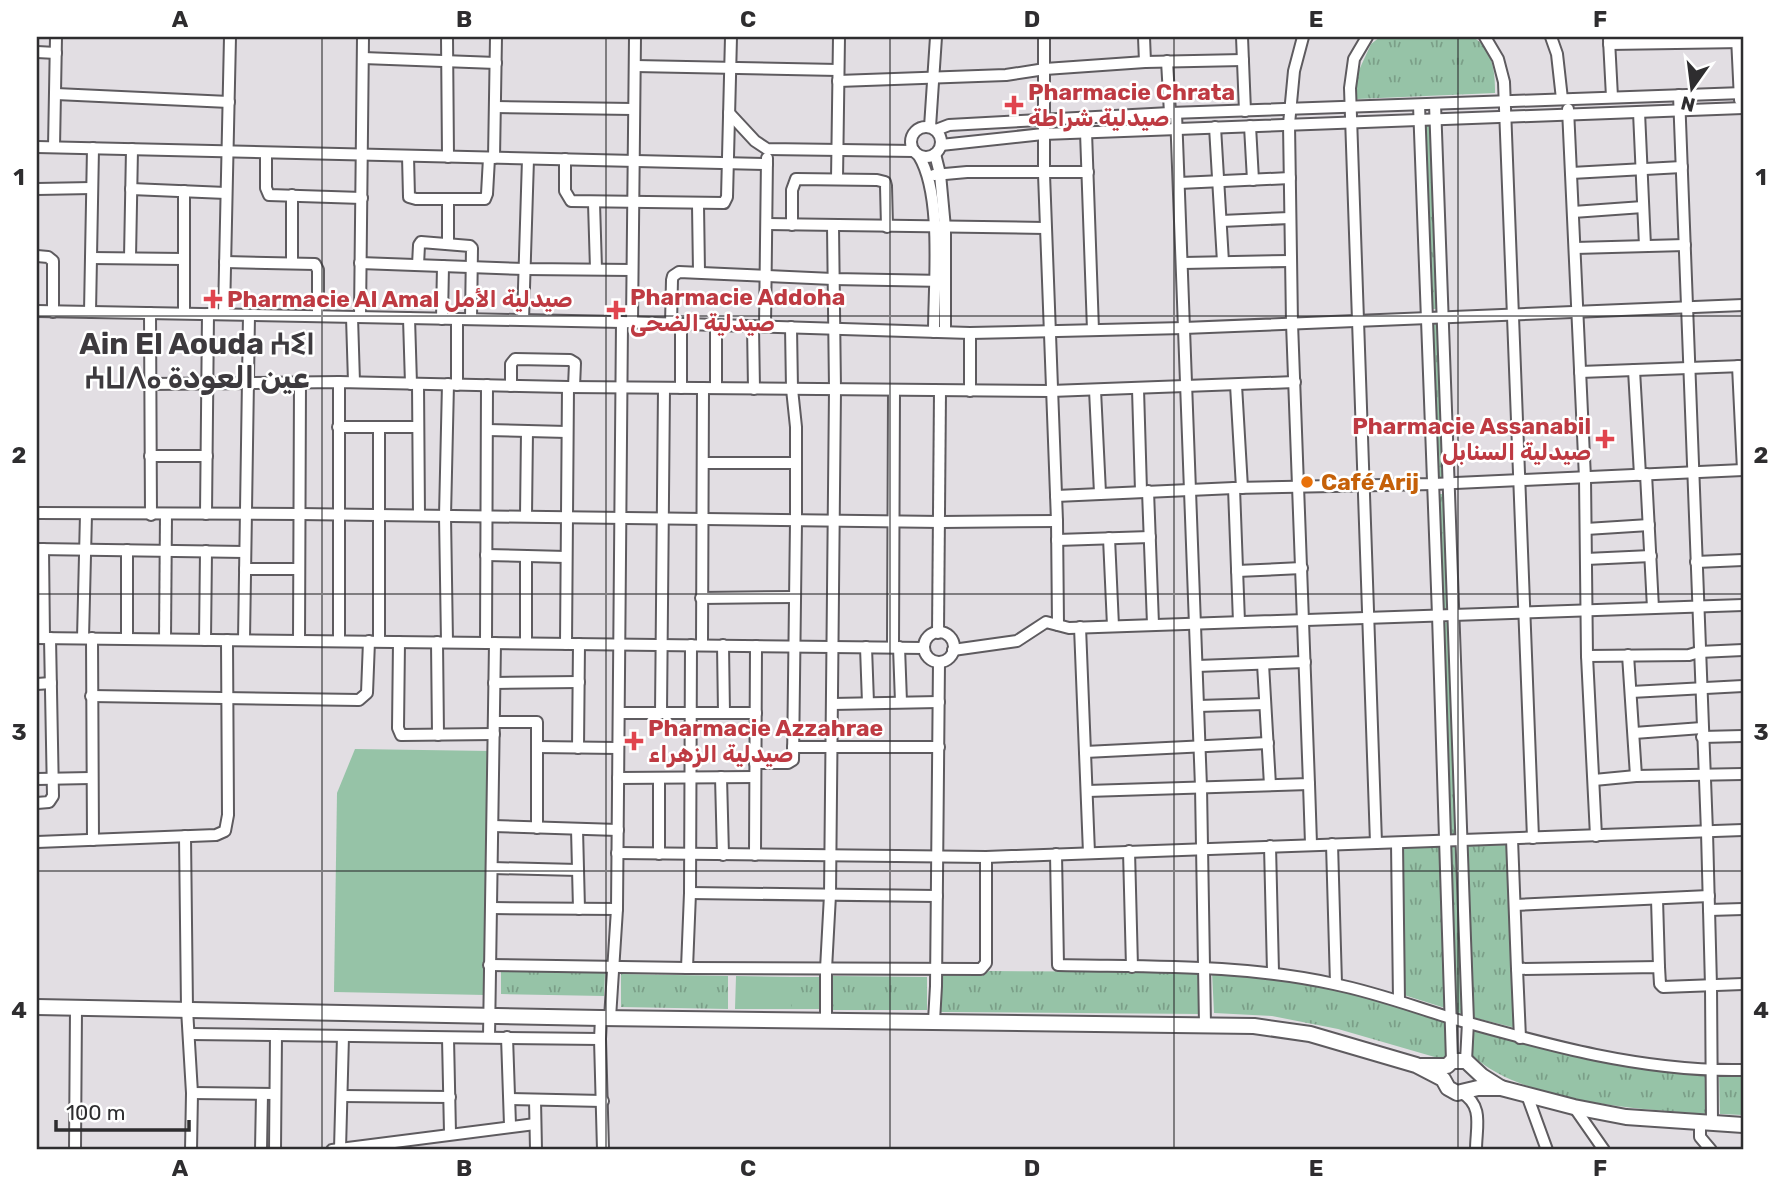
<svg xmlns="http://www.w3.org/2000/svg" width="1780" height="1187" viewBox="0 0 1780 1187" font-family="Rubik,'Noto Naskh Arabic','Noto Sans Tifinagh',sans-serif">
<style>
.grass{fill:url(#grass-tufts)}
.pitch{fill:#96c3a7}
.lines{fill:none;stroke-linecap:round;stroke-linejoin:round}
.minor-casing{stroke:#5e5b5f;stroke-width:14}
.major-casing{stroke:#5e5b5f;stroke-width:18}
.minor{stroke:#fff;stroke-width:10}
.major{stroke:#fff;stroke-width:14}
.grid{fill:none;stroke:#2e2d2f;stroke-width:2;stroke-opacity:0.55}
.health-dot{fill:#e0444e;stroke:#fff;stroke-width:2.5}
.food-dot{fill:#e8710a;stroke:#fff;stroke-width:2.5}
.labels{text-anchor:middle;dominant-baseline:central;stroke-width:5;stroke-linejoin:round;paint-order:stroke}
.health-label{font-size:23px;font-weight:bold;fill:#be3a42;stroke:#fff;text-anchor:start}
.food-label{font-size:23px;font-weight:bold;fill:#c56008;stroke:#fff;text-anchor:start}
.district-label{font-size:30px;font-weight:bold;fill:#3d3a3e;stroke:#fff}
.neatline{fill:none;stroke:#2e2d2f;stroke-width:2.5}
.grid-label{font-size:23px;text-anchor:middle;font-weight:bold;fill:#2e2d2f}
</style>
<defs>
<pattern id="grass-tufts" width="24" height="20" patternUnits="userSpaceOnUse" patternTransform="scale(1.75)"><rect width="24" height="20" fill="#96c3a7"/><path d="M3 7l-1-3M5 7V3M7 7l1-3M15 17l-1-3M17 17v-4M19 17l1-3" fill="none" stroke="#7b9f88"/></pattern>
</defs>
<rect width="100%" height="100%" fill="#e2dee3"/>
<!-- grass -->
<g class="grass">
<path d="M1380,37h93c20,12 22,35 22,56l-138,6 -3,-18 17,-37z"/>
<path d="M1431,119l9,190h-9l-9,-189z"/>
<path d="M1441,324l5,157h-10l-5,-156z"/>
<path d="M1438,494h8l5,115h-8z"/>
<path d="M1451,622l6,212h-8l-7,-211z"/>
<path d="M1510,845l6,183 -45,-11 -6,-171z"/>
<path d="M1440,846l5,162 -41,-13 -5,-148z"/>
<path d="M1449,846h9l7,168 -9,-2z"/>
<path d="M501,971l104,1 -1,24 -103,-2z"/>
<path d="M989,971l212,1 -1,42 -260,-2v-37l42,1z"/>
<path d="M1212,972l53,3 72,13 108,31v41l-107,-31 -66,-13 -58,-3z"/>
<path d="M621,974l107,2v33l-107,-2z"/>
<path d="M833,976l94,1v33h-94z"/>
<rect x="791" y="977" width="28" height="32"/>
<path d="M1473,1029l52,15 121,26 61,3 1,41c-66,-4 -185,-12 -235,-58z"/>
<path d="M1719,1074l24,2v39l-23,-1z"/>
</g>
<!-- pitch -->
<g class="pitch">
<path d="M355,749l135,2 -4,244 -152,-3 3,-199z"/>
<path d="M736,976l55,1v32h-56z"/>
</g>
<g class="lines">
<defs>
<g id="minor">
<path d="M447,37l1,120"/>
<path d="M1044,37v137l13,347 1,104"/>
<path d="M1144,37l1,25"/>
<path d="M1242,37l3,74"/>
<path d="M1367,37l-13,22 -4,29 26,755"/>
<path d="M1485,37l13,22 6,23 29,756"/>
<path d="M1551,37l6,17 5,45"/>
<path d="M1737,37l3,63"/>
<path d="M1609,40l3,57"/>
<path d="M1609,44l134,-2"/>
<path d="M37,52l19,1"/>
<path d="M363,58l133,5"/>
<path d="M1167,61l3,52"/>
<path d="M635,66l203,4"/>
<path d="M838,81l168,-6 39,-6 100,-7 98,-2"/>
<path d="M56,94l173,8"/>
<path d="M1679,95l28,737 4,154 1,138"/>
<path d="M1435,104l33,918 -2,39"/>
<path d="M1419,105l19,510 14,446"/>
<path d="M495,107l138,2"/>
<path d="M1568,109l17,369 2,178 9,180"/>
<path d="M1639,112l6,134"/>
<path d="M729,113l26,28 12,8 147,2"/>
<path d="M1176,113l25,674 4,238"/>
<path d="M1250,126l3,54"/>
<circle cx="926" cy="142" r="15"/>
<path d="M930,127l6,-90"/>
<path d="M1215,127l8,135"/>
<path d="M936,130l13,-5 221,-12 573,-20"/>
<path d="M1086,132l7,198"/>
<path d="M941,145l102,-11 700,-26"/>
<path d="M37,147l730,17"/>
<path d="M54,147l2,-110"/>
<path d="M266,153v35l3,7 93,3"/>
<path d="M935,154l5,20 5,54v104"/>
<path d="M408,156l1,41 7,2h69l2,-5 2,-36"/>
<path d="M919,156c24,40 15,128 15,176"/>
<path d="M494,158l2,-121"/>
<path d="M565,159v32l6,10 153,2 3,-6 4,-160"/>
<path d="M1571,173l111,-6"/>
<path d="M934,175l33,-3h121"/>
<path d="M837,179l2,-142"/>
<path d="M1179,183l111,-5"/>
<path d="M37,189l55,-1"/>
<path d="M131,189l95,4"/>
<path d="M184,191v122"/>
<path d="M594,203l2,66"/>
<path d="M698,205l1,67"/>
<path d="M1573,212l70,-5"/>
<path d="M1221,221l69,-3"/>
<path d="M767,224l278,4"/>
<path d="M792,225v-35l4,-11 81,1 8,2 1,4 1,41"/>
<path d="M448,243v-43"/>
<path d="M1575,248l110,-3"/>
<path d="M37,256l11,1 5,4v51"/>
<path d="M91,258l93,1"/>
<path d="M130,258l2,-109"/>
<path d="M225,262l90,2 3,6v46"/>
<path d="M292,263v-68"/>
<path d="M360,263l165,6 107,1"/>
<path d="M1183,263l107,-2"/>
<path d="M418,265l1,-20 2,-3 49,4 2,2 -1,71"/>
<path d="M37,311l585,11 348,11 214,-5 559,-23"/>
<path d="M90,312l3,-164"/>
<path d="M150,313l1,202"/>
<path d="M224,314l6,-277"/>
<path d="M352,317l2,65"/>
<path d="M360,317l3,-280"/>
<path d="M409,318l2,66"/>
<path d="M442,319l1,-53"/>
<path d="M523,320l5,-161"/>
<path d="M632,323l3,-286"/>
<path d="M671,324l1,-44 1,-4 6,-4 154,7 112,2"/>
<path d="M716,325v63"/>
<path d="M753,326l1,63"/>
<path d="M765,327l2,-169"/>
<path d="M970,333v58"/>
<path d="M1738,366l5,104"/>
<path d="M1634,370l6,105"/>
<path d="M1580,372l163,-6"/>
<path d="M339,382v259"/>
<path d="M150,384l189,-2 229,5 483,4 244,-9"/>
<path d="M418,384l1,131"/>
<path d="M457,385v-66"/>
<path d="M1236,385l6,103"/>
<path d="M511,386v-22l4,-5 55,1 5,3 -1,24"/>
<path d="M681,388v-64"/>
<path d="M1138,389l3,102"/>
<path d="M1095,390l5,103"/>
<path d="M338,427h80"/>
<path d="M379,427v214"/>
<path d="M487,430l80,2"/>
<path d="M150,456h57"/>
<path d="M703,463h93"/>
<path d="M1646,474l7,134"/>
<path d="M1234,488l5,134"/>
<path d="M1148,491l5,133"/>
<path d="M1056,496l178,-8 200,-4 309,-14"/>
<path d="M37,513l262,1 642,8 116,-1"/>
<path d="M206,514l2,-200"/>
<path d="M526,516l1,-85"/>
<path d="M1586,529l63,-4"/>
<path d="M1109,538l4,88"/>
<path d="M1057,540l93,-3"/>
<path d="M37,549l208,3"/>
<path d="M43,549l1,89"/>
<path d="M486,555l80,2"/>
<path d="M1586,559l65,-3"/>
<path d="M1696,562l47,-2"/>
<path d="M245,569h53"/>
<path d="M1237,571l65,-3"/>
<path d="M701,598l94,-1"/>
<path d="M1080,627l9,226"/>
<circle cx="939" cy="647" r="15"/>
<path d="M938,633l2,-242"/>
<path d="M37,638l887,10"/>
<path d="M83,638l3,-124"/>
<path d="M92,638l1,202"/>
<path d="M127,639v-89"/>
<path d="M165,639l1,-125"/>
<path d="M205,640l1,-89"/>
<path d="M244,640l5,-325"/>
<path d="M299,641l1,-259"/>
<path d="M399,642l-1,86 3,7 93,-1"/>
<path d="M437,642l1,93"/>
<path d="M447,642l-2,-126 3,-132"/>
<path d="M486,643l1,-258"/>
<path d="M526,643v-87"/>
<path d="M566,644l2,-257"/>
<path d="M702,645l1,-257"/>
<path d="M723,645l1,68"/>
<path d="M866,647l2,56"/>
<path d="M893,647l1,-257"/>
<path d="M899,647l2,55"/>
<path d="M953,650l64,-9 29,-19 23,6 674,-23"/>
<path d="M1628,655l8,121"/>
<path d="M1587,656l102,-1 10,-3 44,-2"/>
<path d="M1263,664l7,121"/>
<path d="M1197,666l108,-4"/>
<path d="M494,683l85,-1"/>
<path d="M37,684l14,-1"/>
<path d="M1631,692l112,-6"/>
<path d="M91,696l268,4 8,-7 2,-52"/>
<path d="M832,704l107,-2"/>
<path d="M1198,706l67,-2"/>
<path d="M619,713h137"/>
<path d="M661,713l3,-325"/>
<path d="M494,722h43v106"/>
<path d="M1634,733l68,-5"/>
<path d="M1702,737l41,-1"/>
<path d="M537,747l81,1"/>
<path d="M793,747h146"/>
<path d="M578,748l1,-104"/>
<path d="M1085,752l183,-9"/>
<path d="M755,763h33l5,-3 3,-239v-94l-4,-38 -1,-62"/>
<path d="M721,777l2,78"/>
<path d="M618,778l137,-1"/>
<path d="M37,779l54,-1"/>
<path d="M1594,780l42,-4 107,-2"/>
<path d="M1309,784l2,60"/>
<path d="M1087,791l222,-7 -17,-461 -3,-199 5,-53 9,-34"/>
<path d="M37,803l12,-1 4,-6 -3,-158"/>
<path d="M493,826l125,4"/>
<path d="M577,829l2,80"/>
<path d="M185,836l2,173 5,84 -1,57"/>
<path d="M1512,839l5,130 142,-2 1,17 3,3 80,-3"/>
<path d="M37,842l179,-7 9,-4 3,-16 -1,-175"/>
<path d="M1397,843l2,158"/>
<path d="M1332,844l4,140"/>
<path d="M1270,846l3,126"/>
<path d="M1129,851l3,116"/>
<path d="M617,853l369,4 757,-27"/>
<path d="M659,854v-76"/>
<path d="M1056,854l2,111c92,2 186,-1 276,19 40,8 78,22 117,34 96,27 192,54 292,52"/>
<path d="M755,855l1,-209"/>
<path d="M492,868l86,2"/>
<path d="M690,893l247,3"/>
<path d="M1657,899l2,68"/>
<path d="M1515,905l194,-9"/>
<path d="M492,908l125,1"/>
<path d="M1709,910l34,-1"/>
<path d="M489,965l198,3 294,1 5,-6v-106"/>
<path d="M687,968l3,-75 1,-248"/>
<path d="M1517,969l3,69"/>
<path d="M601,1018l-1,21 3,111"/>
<path d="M610,1018l7,-109 5,-587"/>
<path d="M826,1020v-51l4,-74 5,-506 -2,-163"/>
<path d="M934,1021l2,-35 3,-324"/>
<path d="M190,1034l410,5"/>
<path d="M489,1037l6,-394"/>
<path d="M507,1037l3,88"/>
<path d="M448,1038l2,95"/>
<path d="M192,1093l83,1"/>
<path d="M1462,1093c22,13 14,34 14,57"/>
<path d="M1527,1095l20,55"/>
<path d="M342,1096l108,1"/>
<path d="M510,1099l93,2"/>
<path d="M535,1100l1,50"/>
<path d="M1574,1107l30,43"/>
<path d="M1700,1123v14l11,13"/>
<path d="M340,1149l3,-113"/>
<path d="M75,1150l1,-142"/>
<path d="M261,1150l1,-56"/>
<path d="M275,1150l1,-115"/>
<path d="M332,1150l203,-26"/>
</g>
<g id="major">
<path d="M37,1007l564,11 653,8 56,8 106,31 27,14 5,9 9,5 21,-5h23l73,19 52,10 117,8"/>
<path d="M1421,1066h26l5,-5h14l16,15 19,12"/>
</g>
</defs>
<!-- minor casing -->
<use href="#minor" class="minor-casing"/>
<!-- major casing -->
<use href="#major" class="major-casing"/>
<!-- minor -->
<use href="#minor" class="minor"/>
<!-- major -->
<use href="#major" class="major"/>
</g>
<!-- grid -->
<path class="grid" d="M322,37v1113M606,37v1113M890,37v1113M1174,37v1113M1458,37v1113M37,316h1706M37,594h1706M37,871h1706"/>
<!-- markers -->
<g class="health-dot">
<path d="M1010.5 94.5h7v7h7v7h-7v7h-7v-7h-7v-7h7z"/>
<path d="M209.5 288.5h7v7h7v7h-7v7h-7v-7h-7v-7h7z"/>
<path d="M612.5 299.5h7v7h7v7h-7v7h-7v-7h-7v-7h7z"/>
<path d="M1601.5 428.5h7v7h7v7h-7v7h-7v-7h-7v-7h7z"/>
<path d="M630.5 730.5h7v7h7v7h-7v7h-7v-7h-7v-7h7z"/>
</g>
<circle class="food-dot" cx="1307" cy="482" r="7"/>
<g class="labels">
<!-- health labels -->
<g class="health-label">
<text x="1028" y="92">Pharmacie Chrata<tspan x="1028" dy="26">صيدلية شراطة</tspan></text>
<text x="630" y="297">Pharmacie Addoha<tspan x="630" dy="26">صيدلية الضحى</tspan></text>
<text x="227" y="299">Pharmacie Al Amal صيدلية الأمل</text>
<text x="1591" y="426" text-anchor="end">Pharmacie Assanabil<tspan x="1591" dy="26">صيدلية السنابل</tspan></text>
<text x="648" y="728">Pharmacie Azzahrae<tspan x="648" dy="26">صيدلية الزهراء</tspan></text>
</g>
<!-- food labels -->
<g class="food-label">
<text x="1321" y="482">Café Arij</text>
</g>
<!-- district labels -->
<g class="district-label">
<text x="197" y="344">Ain El Aouda ⵄⵉⵏ<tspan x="197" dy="34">ⵄⵡⴷⴰ عين العودة</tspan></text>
</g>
</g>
<!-- border -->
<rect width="1780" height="1187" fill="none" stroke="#ffffff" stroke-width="77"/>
<!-- north arrow -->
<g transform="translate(1692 88) rotate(194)" stroke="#ffffff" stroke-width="5" paint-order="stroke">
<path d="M0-5L12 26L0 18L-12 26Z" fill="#2e2d2f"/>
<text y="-10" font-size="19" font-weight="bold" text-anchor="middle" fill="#2e2d2f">N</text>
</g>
<!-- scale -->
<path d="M56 1120v10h133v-10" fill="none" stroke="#2e2d2f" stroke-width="3.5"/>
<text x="66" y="1120" font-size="21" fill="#2e2d2f" stroke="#ffffff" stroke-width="5" paint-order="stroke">100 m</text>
<rect x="38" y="38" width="1704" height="1110" class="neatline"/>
<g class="grid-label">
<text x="180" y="27">A</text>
<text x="464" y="27">B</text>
<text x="748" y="27">C</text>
<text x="1032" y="27">D</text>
<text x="1316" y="27">E</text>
<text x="1600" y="27">F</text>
<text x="19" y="185">1</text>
<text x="1761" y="185">1</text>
<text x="19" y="463">2</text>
<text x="1761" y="463">2</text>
<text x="19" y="740">3</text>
<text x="1761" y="740">3</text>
<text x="19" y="1018">4</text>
<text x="1761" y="1018">4</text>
<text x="180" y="1176">A</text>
<text x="464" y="1176">B</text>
<text x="748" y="1176">C</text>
<text x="1032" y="1176">D</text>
<text x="1316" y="1176">E</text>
<text x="1600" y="1176">F</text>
</g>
</svg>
